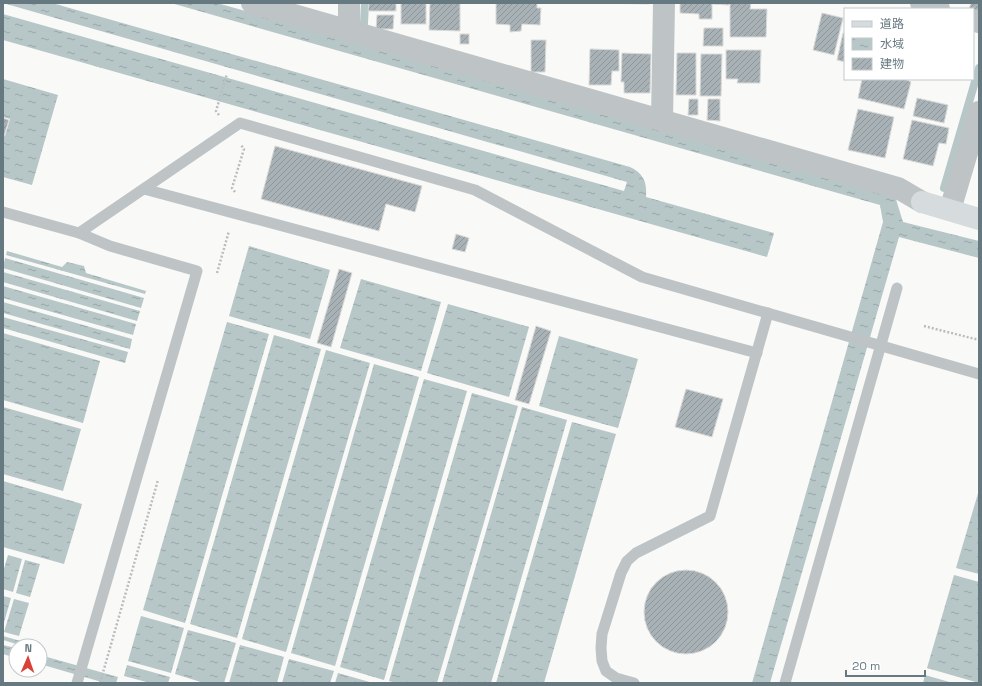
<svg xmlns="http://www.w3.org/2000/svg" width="982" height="686" viewBox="0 0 982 686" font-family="'Space Grotesk','Noto Sans JP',sans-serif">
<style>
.water{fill:url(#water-ripples)}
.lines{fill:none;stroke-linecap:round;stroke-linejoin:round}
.stream{stroke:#b7c6c7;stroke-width:8}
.building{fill:url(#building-hatch);stroke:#dbdad9}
.path{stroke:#b9bdbf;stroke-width:2.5;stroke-dasharray:2 2;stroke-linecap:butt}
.lane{stroke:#bec4c6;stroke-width:11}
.street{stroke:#bec4c6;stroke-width:22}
.secondary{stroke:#d6dbde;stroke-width:22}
</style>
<defs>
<pattern id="water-ripples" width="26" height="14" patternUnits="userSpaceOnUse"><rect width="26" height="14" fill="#b7c6c7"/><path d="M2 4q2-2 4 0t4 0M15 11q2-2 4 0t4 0" fill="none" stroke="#99a6a7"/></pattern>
<pattern id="building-hatch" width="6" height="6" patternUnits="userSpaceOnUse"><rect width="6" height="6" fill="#a8b2b6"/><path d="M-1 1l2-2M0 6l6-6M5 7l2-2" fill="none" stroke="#8d9699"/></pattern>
</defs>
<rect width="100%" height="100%" fill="#f9f9f7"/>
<!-- water -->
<g class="water">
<path d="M3,3h49l578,164c14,7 17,15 16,30l128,36 -7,24 -764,-217v-26l621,177 3,-9z"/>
<path d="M171,3h46l678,193 8,26 76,19v17l-80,-21 -129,446h-18l131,-461 -3,-17z"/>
<path d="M3,79l55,16 -26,90 -29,-8v-41h2l5,-17 -7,-2z"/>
<path d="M249,246l81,24 -20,69 -81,-23z"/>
<path d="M7,251l55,16 5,-5 17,4 2,7 60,18 -1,3 -139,-39z"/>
<path d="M5,258l139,40 -3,10 -138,-40z"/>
<path d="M3,272l137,39 -3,10 -134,-39z"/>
<path d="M361,279l80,23 -20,69 -81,-23z"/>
<path d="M3,286l133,38 -3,11 -130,-37z"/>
<path d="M3,302l129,37 -2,10 -127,-36z"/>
<path d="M448,304l81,23 -20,70 -82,-24z"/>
<path d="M3,317l125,35 -3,11 -122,-35z"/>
<path d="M227,322l42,12 -84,289 -42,-13z"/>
<path d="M3,333l97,28 -17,62 -80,-23z"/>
<path d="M274,335l47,14 -84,289 -47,-14z"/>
<path d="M559,336l79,23 -20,69 -79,-22z"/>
<path d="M326,350l44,13 -84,289 -44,-13z"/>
<path d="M374,364l45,13 -84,289 -44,-13z"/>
<path d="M424,379l43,12 -83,289 -44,-13z"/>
<path d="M472,393l46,13 -81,277h-41l-7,-2z"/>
<path d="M3,407l78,22 -18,62 -60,-17z"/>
<path d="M522,407l45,13 -76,263h-49z"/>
<path d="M572,422l44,12 -72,249h-48z"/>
<path d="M3,481l79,23 -18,60 -61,-17z"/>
<path d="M979,490v84l-23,-6z"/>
<path d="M8,555l14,4 -9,33 -10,-3v-17z"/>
<path d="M25,560l15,4 -10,33 -14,-4z"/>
<path d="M954,575l25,7v101l-52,-15z"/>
<path d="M3,596l8,2 -8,28z"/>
<path d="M14,599l15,4 -10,33 -15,-4z"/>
<path d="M141,616l43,12 -13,45 -43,-12z"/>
<path d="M188,630l48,13 -12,40h-20l-29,-9z"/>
<path d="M3,636l35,10h-15l-20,-6z"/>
<path d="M3,645l13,3v10l-13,-4z"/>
<path d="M240,645l44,12 -7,26h-48z"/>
<path d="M40,655l78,22 -2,6h-11l-65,-19z"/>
<path d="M289,659l45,12 -4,12h-48z"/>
<path d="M127,665l43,12 -2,6h-18l-26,-7z"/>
<path d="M338,673l35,10h-38z"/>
<path d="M925,675l28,8h-30z"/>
</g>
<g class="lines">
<!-- stream -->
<g class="stream">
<path d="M364,23l1,-20"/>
<path d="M944,188l35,-120"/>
</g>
</g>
<!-- building -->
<g class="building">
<path d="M369,3h27v8h-28z"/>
<rect x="401" y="3" width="25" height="21"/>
<path d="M430,3h30v28l-31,-1z"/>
<path d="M496,3h41v5h4l-1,17 -18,-1 -1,7 -11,1v-7l-14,-1z"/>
<path d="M592,3h57v1z"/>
<path d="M680,3h49v2l-17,-1v15h-13v-5l-19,-1z"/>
<path d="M730,3h21l-1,6h17l-1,28h-36z"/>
<path d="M971,3h8v10l-6,-2v-2h-4z"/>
<path d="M822,13l21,5 -9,37 -21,-5z"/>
<path d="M377,15h17l-1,14h-17z"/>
<path d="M704,28h19v18h-20z"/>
<path d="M843,33l2,1v28l-8,-2z"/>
<rect x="460" y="34" width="9" height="10"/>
<path d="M531,40h15l-1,32h-14z"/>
<path d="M590,49l29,1v21h-7l-1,14h-22z"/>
<path d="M726,50h35l-1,33h-23l1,-4h-12z"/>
<path d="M622,53l29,1 -1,39h-26v-11h-3z"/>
<path d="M677,53h19v42h-20z"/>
<path d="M701,54h21l-1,42h-21z"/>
<path d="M862,79h43l6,3 -7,27 -46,-11z"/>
<path d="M917,98l31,7 -4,18 -31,-7z"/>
<path d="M689,99h9v16h-10z"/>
<path d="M708,99h12v22l-13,-1z"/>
<path d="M858,109l36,8 -9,41 -37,-8z"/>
<path d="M3,118l6,2 -5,16 -1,-1z"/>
<path d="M912,120l37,8 -3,16 -7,-1 -6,23 -30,-7z"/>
<path d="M275,146l147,40 -7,26 -29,-8 -7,27 -118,-32z"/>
<path d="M456,234l13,4 -4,14 -13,-3z"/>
<path d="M339,269l13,4 -21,74 -14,-4z"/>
<path d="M536,326l15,5 -22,73 -14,-4z"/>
<path d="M686,389l37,10 -11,38 -37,-10z"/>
<circle cx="686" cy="612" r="42"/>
</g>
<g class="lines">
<!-- path -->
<g class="path">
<path d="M219,115l-3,-4 11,-37"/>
<path d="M235,192l-3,-4 12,-39 -3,-4"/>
<path d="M217,273l12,-42"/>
<path d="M924,326l55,14"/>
<path d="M100,683l58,-203"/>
</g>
<!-- lane -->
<g class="lane">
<path d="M144,189l613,164"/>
<path d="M3,212l76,21 161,-110 235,67 167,87 337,97"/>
<path d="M77,683l120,-412 -87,-25 -31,-13"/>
<path d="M634,683l-18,-5 -10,-7 -4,-10 -1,-13 1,-14 19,-61 6,-12 9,-8 74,-37 58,-203"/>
<path d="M785,683l112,-395"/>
</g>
<!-- street -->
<g class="street">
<path d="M252,3l646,185 24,14"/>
<path d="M349,3v28"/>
<path d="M921,3l18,6"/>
<path d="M973,20l6,2"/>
<path d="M662,120l2,-117"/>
<path d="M950,210l29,-98"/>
</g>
<!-- secondary -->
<path class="secondary" d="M922,202l57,17"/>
</g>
<!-- border -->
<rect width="982" height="686" fill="none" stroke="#667980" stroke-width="8"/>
<!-- legend -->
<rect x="844" y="8" width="130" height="72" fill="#ffffff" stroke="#c2c9cc"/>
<rect x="852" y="21" width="20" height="6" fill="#d6dbde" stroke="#c2c9cc"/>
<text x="880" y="28" font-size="12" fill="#667980">道路</text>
<rect x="852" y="38" width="20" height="12" fill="url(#water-ripples)" stroke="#c2c9cc"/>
<text x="880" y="48" font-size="12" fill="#667980">水域</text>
<rect x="852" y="58" width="20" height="12" fill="url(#building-hatch)" stroke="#c2c9cc"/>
<text x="880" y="68" font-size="12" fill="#667980">建物</text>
<!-- north arrow -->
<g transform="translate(28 658) rotate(2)"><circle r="19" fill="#ffffff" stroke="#c2c9cc"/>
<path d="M0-3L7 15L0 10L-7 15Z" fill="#d94137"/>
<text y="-6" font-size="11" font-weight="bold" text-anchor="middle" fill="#667980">N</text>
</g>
<!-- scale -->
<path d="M846 670v6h79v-6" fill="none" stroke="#667980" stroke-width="2"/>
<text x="852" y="670" font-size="12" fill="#667980" stroke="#ffffff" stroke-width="3" paint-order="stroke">20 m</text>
</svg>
